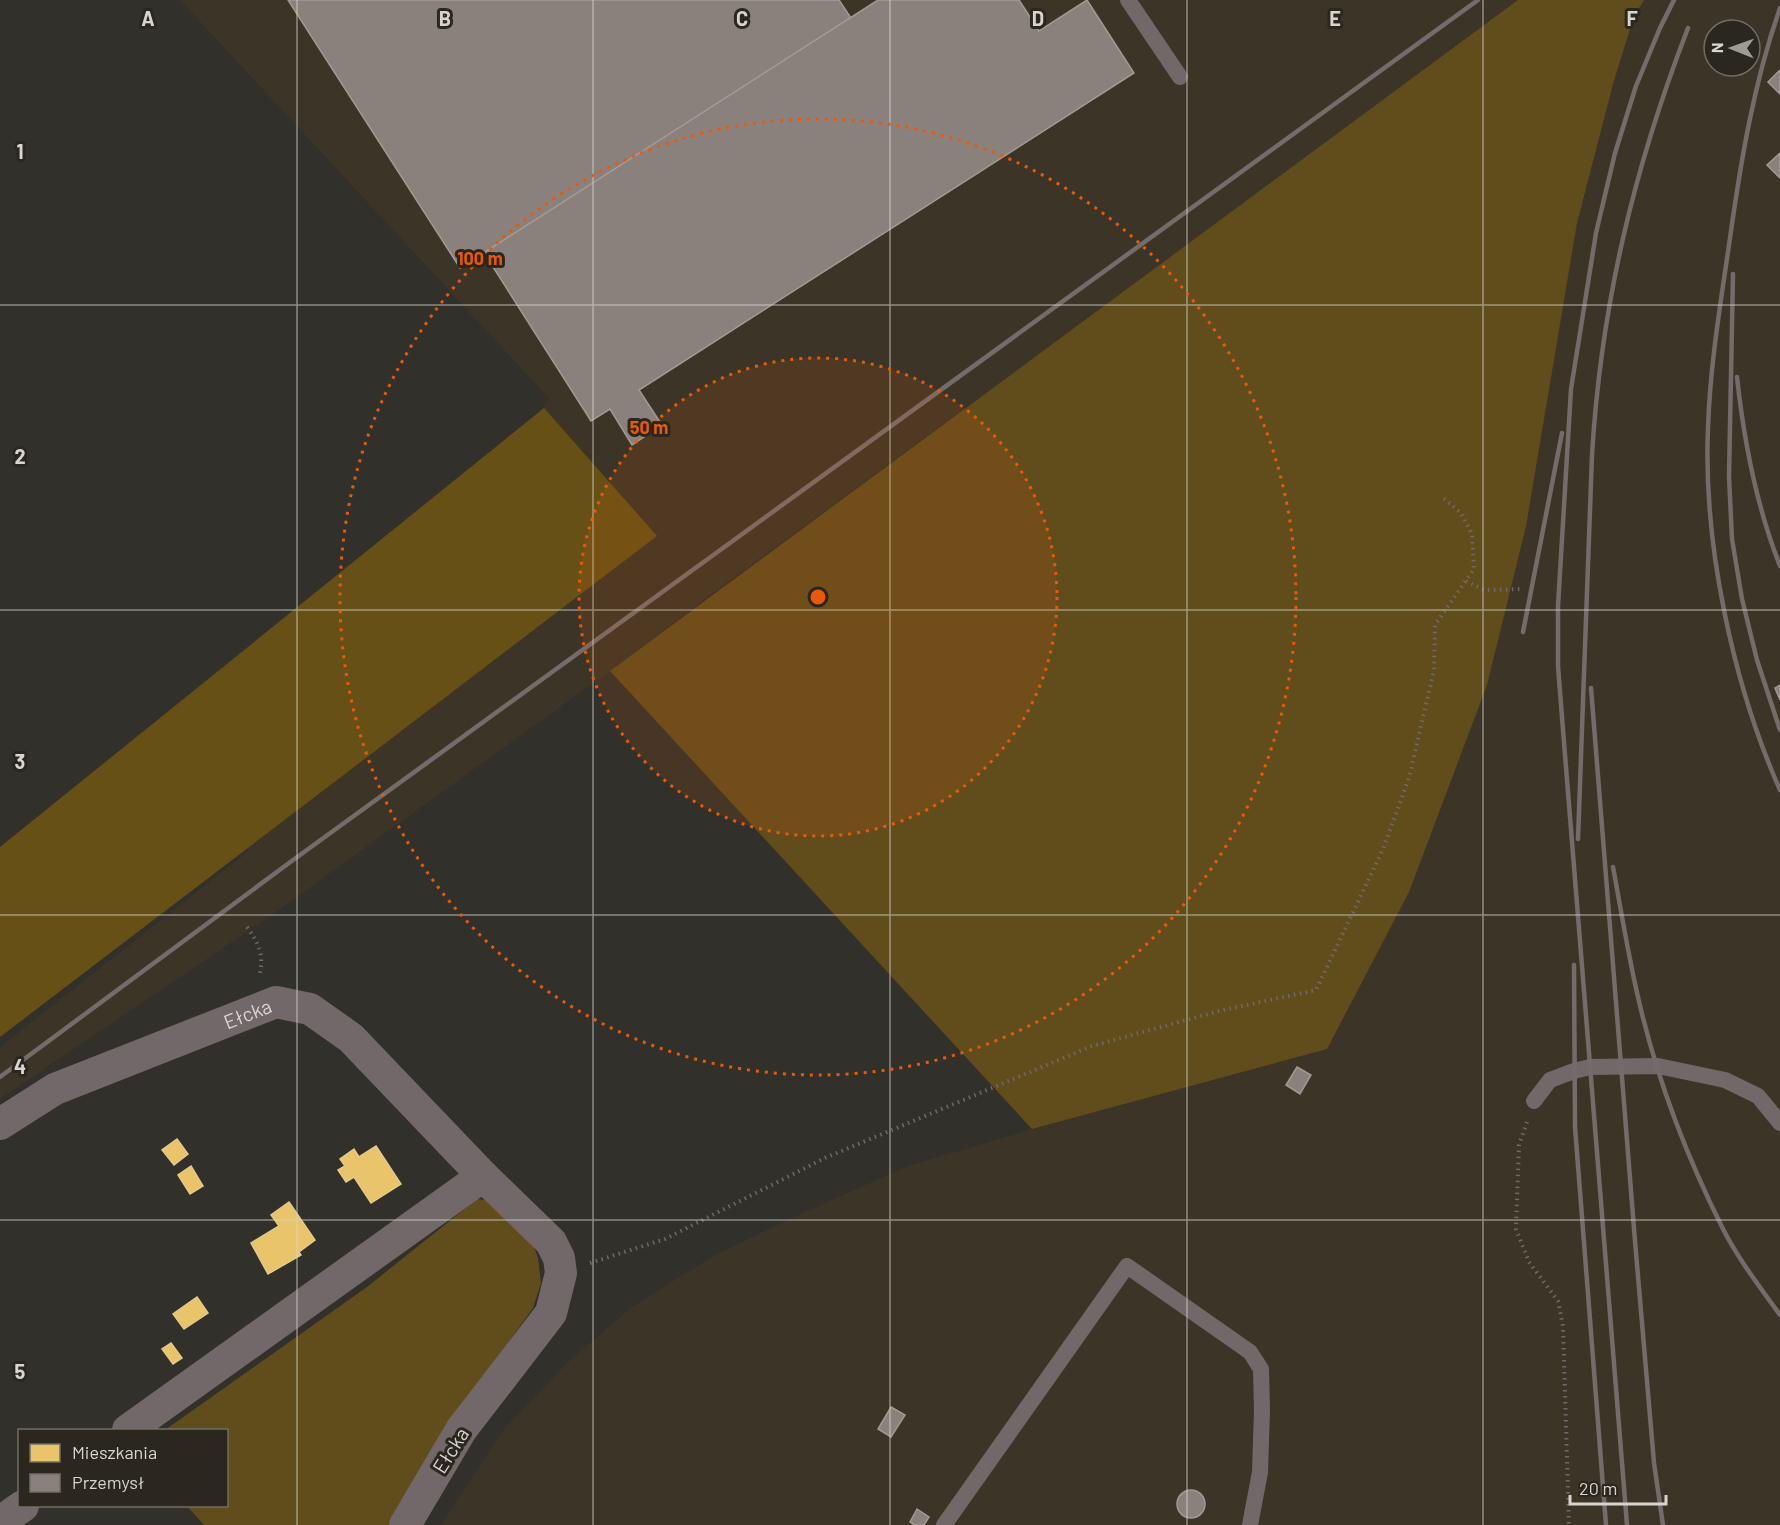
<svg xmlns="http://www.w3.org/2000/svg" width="1780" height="1525" viewBox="0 0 1780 1525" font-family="Barlow,sans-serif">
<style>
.built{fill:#3c3527;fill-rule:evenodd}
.green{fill:#614d1c}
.forest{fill:#665015}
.homes{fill:#e9c46a;stroke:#e4c988;stroke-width:1.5}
.industry{fill:#8a817c;stroke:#a19a95;stroke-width:1.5}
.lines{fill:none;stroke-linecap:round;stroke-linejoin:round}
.path{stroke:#706968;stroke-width:4;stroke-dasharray:1.5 4.5;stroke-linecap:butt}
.lane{stroke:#736869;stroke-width:16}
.street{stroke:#736869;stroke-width:32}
.rail{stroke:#736c6b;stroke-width:4.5}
.grid{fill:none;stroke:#d7d5cf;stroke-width:1.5;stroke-opacity:0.55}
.ring{fill:none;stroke:#e8590c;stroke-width:3;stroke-dasharray:3 6}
.labels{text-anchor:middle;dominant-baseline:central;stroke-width:6;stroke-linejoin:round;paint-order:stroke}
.street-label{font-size:20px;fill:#d7d5cf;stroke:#2b271e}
.grid-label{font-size:20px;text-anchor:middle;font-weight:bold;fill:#d7d5cf;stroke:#2b271e;stroke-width:6;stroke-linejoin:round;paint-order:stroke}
.centre{fill:#e8590c;stroke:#2b271e;stroke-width:3}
.ring-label{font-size:18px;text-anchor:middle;font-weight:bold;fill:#e8590c;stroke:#2b271e;stroke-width:6;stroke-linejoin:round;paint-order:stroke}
</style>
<rect width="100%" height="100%" fill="#32302a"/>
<!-- built -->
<g class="built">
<path d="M180,0h1344l-801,585 -113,86 -334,241 -276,187v-52l245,-193 304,-456z"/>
<path d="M1638,0h142v1525h-1339l63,-96 63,-66 65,-56 81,-51 83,-40 112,-50 124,-37 295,-80 299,-1032zM1714,30h36v36h-36z"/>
</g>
<!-- green -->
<g class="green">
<path d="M1518,0h126l-10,16 -21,68 -36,139 -51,303 -39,159 -78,207 -82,157 -295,80 -422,-458z"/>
<path d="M477,1199l16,2 37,35 8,22 3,25 -8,25 -94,132 -50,85h-185l-17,-19h39v-76h-61l202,-143z"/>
</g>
<!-- forest -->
<path class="forest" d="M544,408l113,128 -657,501v-190z"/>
<!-- homes -->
<g class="homes">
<path d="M177,1139l11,15 -14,11 -12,-15z"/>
<path d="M376,1146l25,38 -30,19 -17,-26 -8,5 -8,-12 7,-4 -5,-7 14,-10 5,8z"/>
<path d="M191,1166l12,20 -13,8 -12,-19z"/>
<path d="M289,1202l26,38 -16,12 2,3 -33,19 -17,-31 28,-17 -8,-11z"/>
<path d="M197,1297l11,16 -24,16 -11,-15z"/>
<path d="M171,1343l11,15 -9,6 -11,-15z"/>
</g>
<!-- industry -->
<g class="industry">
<path d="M288,0h551l12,18 -391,250z"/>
<path d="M878,0h141l20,31 48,-31 47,73 -495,317 23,35 -30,20 -22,-36 -19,12 -105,-165 -16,11 -2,-4z"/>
<path d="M1780,70v24l-12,-12z"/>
<path d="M1780,153v25l-13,-13z"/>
<path d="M1780,685v15l-5,-12z"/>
<path d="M1297,1067l14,8 -11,19 -14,-9z"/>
<path d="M891,1407l14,8 -14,22 -13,-8z"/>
<circle cx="1191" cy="1504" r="14"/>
<path d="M917,1509l12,8 -5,8h-9l-5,-3z"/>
</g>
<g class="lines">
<!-- path -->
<g class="path">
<path d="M1466,581l18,9 40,-1"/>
<path d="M247,927c11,15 17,27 13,46"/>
<path d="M1527,1122l-8,23 -3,84 13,33 29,39 5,25 6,199"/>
<path d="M590,1263l75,-24 160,-81 267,-112 127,-35 97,-21 67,-141 26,-71 25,-108 1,-45 39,-56 -2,-35 -11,-21 -20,-17"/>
</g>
<!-- lane -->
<g class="lane">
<path d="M1128,0l52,77"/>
<path d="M1534,1101l16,-21 24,-9 16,-4 68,-1 67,14 33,16 22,27"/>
<path d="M944,1525l183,-259 123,86 11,17 1,42 -2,61 -10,53"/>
</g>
<!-- street -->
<g class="street">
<path id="s1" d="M0,1124l55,-35 221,-87 34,7 41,29 132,138 68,66 8,16 2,15 -10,40 -90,117 -56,95"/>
<path d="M128,1430l355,-254"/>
<path d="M0,1522l23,-16"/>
</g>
<!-- rail -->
<g class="rail">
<path d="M1780,8c-26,74 -39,152 -50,230 -9,63 -20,126 -22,190 -5,116 25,256 72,362"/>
<path d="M1733,274l-4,203 3,62 10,60 15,61 23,70"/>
<path d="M1737,377c7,65 19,128 43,189"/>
<path d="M1523,632l39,-199"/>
<path d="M1591,688l44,553 19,222 9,62"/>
<path d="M1578,839l14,-384c9,-150 42,-287 96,-427"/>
<path d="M1613,867c8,43 15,87 25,130 18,79 48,158 84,230 16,32 38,60 58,88"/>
<path d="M1574,965l1,162 31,398"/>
<path d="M0,1077l289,-214 1189,-863"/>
<path d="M1627,1525l-64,-795 -5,-64v-60l13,-217 9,-56 16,-100 19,-80 21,-67 24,-58 14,-28"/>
</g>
</g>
<!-- grid -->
<path class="grid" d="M297,0v1525M593,0v1525M890,0v1525M1187,0v1525M1483,0v1525M0,305h1780M0,610h1780M0,915h1780M0,1220h1780"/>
<!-- distance rings -->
<circle cx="818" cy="597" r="239" fill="#e8590c" fill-opacity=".12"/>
<g class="ring">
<circle cx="818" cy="597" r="239"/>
<circle cx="818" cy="597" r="478"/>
</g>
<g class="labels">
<!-- street labels -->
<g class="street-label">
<text stroke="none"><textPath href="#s1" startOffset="272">Ełcka</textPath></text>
<text transform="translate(450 1450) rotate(-58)">Ełcka</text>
</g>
</g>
<g class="grid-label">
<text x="148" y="26">A</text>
<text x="445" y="26">B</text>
<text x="742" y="26">C</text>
<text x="1038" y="26">D</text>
<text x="1335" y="26">E</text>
<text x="1632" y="26">F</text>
<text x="20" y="159">1</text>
<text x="20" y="464">2</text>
<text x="20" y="769">3</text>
<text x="20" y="1074">4</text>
<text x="20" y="1379">5</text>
</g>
<circle cx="818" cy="597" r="9" class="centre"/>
<g class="ring-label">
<text x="480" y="265">100 m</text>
<text x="649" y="434">50 m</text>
</g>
<!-- legend -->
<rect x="18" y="1429" width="210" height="78" fill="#2b271e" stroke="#706d65" stroke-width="1.5"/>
<rect x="30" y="1444" width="30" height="18" fill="#e9c46a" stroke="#706d65" stroke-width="1.5"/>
<text x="72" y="1459" font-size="18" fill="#d7d5cf">Mieszkania</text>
<rect x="30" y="1474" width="30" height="18" fill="#8a817c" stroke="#706d65" stroke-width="1.5"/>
<text x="72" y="1489" font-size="18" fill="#d7d5cf">Przemysł</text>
<!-- north arrow -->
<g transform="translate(1732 48) rotate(271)"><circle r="28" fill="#2b271e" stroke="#706d65" stroke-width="1.5"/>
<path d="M0-4.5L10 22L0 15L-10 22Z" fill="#9d9b95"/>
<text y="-9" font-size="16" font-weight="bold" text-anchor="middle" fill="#d7d5cf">N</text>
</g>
<!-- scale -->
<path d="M1570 1495v9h96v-9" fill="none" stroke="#d7d5cf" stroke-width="3"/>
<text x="1579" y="1495" font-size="18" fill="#d7d5cf" stroke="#2b271e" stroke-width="4.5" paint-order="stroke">20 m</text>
</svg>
